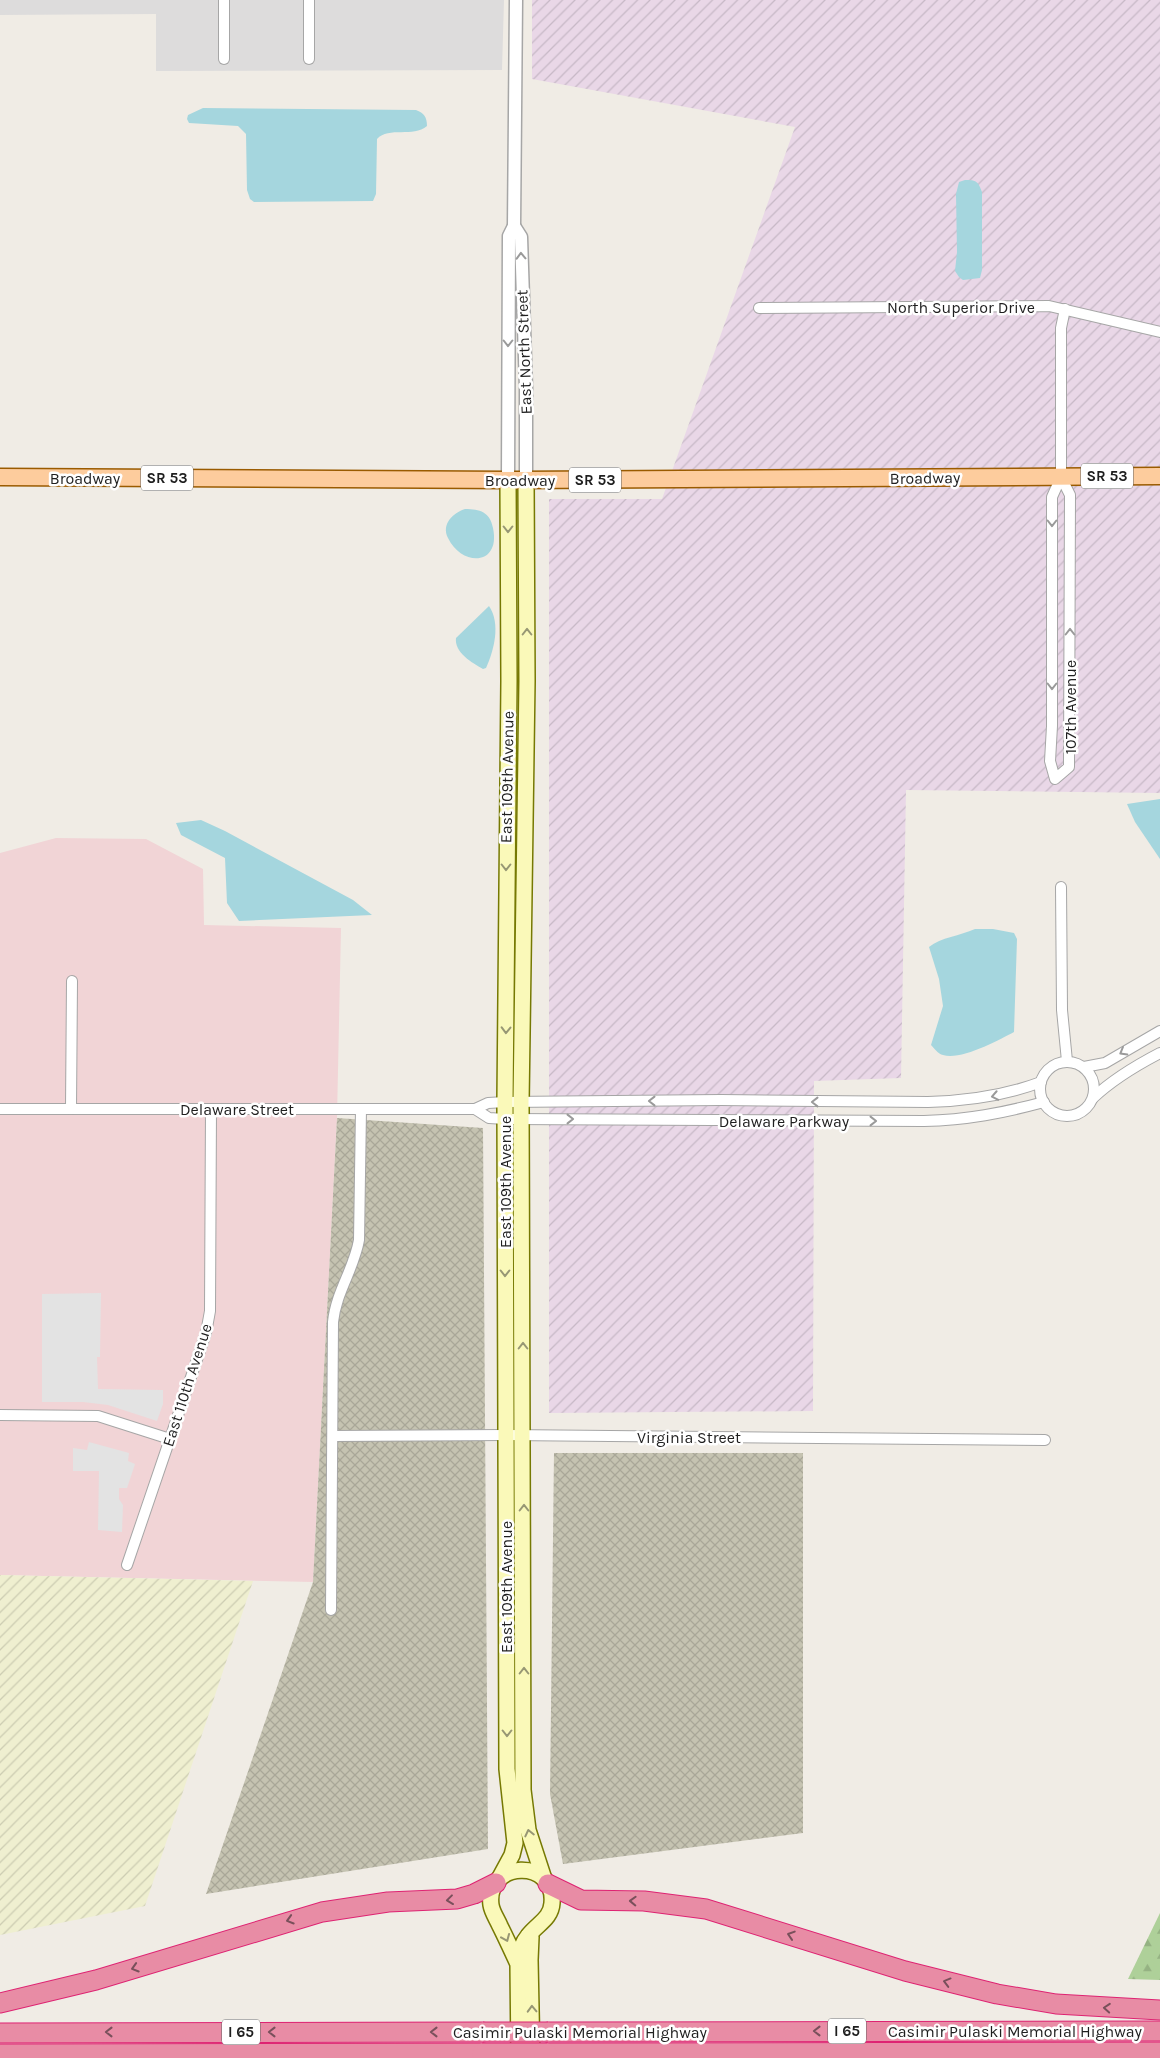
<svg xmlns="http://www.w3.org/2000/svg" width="1160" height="2058" viewBox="0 0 1160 2058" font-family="Karla,sans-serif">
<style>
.residential{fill:#dddcdc}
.commercial{fill:#f1d4d6}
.industrial{fill:url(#industrial-furrows)}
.construction{fill:url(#construction-cross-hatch)}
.farmland{fill:url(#farmland-furrows)}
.forest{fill:url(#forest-firs)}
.parking{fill:#e3e3e3}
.water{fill:#a5d6de}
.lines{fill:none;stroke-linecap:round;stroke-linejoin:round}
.minor-casing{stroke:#a6a6a6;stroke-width:12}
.tertiary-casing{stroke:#a6a6a6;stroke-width:15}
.secondary-casing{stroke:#767903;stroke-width:18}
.primary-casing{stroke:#9a5b00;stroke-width:19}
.motorway-casing{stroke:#de2372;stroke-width:21}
.minor{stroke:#fff;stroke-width:10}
.tertiary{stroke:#fff;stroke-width:12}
.secondary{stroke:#faf9b9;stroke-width:15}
.primary{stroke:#fdcc9d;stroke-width:16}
.motorway{stroke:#e88ca5;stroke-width:19}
.motorway-bridge-casing{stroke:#de2372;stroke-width:21;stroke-linecap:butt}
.motorway-bridge{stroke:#e88ca5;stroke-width:19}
.oneway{stroke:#9a9a9a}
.oneway2{stroke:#979774}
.oneway3{stroke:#79505b}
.labels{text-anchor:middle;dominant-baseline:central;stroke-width:5;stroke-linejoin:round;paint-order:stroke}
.shield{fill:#fff;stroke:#626262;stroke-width:1}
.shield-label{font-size:15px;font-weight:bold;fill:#1f1f1f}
.street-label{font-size:16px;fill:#1f1f1f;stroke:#fff}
</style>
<defs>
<pattern id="industrial-furrows" width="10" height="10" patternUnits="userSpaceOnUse" patternTransform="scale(1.25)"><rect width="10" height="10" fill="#e9d7e7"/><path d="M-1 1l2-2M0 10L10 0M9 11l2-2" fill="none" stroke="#c7b8c6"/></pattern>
<pattern id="construction-cross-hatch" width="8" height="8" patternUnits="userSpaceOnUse" patternTransform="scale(1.25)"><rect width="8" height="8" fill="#c5c3b1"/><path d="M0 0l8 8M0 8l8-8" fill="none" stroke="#a9a798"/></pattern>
<pattern id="farmland-furrows" width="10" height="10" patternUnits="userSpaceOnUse" patternTransform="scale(1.25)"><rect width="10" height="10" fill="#efefd0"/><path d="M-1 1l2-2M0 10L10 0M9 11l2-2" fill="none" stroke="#ccccb2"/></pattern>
<pattern id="forest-firs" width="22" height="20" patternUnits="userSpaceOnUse" patternTransform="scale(1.25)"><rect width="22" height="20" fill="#aed099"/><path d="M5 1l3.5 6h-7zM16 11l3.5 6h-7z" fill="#95b283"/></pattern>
</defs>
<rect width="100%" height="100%" fill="#f0ece5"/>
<!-- residential -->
<path class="residential" d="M0,0h504l-2,70 -346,1v-57l-156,1z"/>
<!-- commercial -->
<path class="commercial" d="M56,838l90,1 57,30 1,56 137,3 -4,190 -24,464 -313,-7v-722z"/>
<!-- industrial -->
<path class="industrial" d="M532,0h628v793l-254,-3 -5,288 -87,3 -1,330 -264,2v-914h113l133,-372 -263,-48z"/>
<!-- construction -->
<g class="construction">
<path d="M337,1118l146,10 5,721 -282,45 107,-312z"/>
<path d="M554,1453h249v380l-240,31 -13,-70z"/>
</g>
<!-- farmland -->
<path class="farmland" d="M0,1575l253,6 -108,325 -145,29z"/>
<!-- forest -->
<path class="forest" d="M1160,1913v67l-32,-1z"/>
<!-- parking -->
<g class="parking">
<path d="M101,1293l-1,64h-3l1,32 65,1v14l-6,17 -49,-16 -25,-3h-41v-108z"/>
<path d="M89,1442l40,11 -1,8 7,3 -8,24h-8v11l4,6 -1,27 -24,-2 1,-59h-26v-23l14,2z"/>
</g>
<!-- water -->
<g class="water">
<path d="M203,108l213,2c8,3 11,7 11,16 -14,12 -38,0 -50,13l-1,55 -3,7 -119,1 -4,-3 -3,-9 -1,-56 -8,-8 -49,-3 -2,-4 1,-4z"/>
<path d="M965,180c11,0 13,1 17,12v78l-2,8 -17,2 -4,-3 -4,-6 2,-19 -1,-58 3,-12z"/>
<path d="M465,509c15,0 25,3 28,19 8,38 -31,39 -45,10 -7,-14 5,-25 17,-29z"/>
<path d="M489,606c12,18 5,44 -3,62l-3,1c-11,-6 -29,-17 -27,-31z"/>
<path d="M1160,799v60l-25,-37 -8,-18z"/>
<path d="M201,820l24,11 128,69 19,15 -133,6 -12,-18 -2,-45 -44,-23 -5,-12z"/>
<path d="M975,929h18l21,4 3,6 -3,93c-15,8 -54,29 -71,23 -5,-1 -9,-7 -12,-10l12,-39 -4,-27 -10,-32c12,-10 31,-11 46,-18z"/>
</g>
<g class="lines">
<defs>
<g id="minor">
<path d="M224,0v59"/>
<path d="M309,0v59"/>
<path d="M759,308l290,-2 111,26"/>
<path d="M1061,477l9,18 -1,272 -14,12 -5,-18 2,-35v-229l9,-20v-149l4,-19"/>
<path d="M1061,887l1,123 5,51"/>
<circle cx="1067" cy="1089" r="27"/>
<path d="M1084,1067l21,-4 55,-32"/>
<path d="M1093,1098c20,-19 42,-32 67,-45"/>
<path d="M0,1109h475l13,-6 17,-1 216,-2 207,2c40,-1 76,-6 113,-20"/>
<path d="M71,1109l1,-128"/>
<path d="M475,1109l14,9 16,1 419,2c43,-1 79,-8 120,-19"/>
<path d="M0,1415l98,1 72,23"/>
<path d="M333,1436l172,-1 540,5"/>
<path d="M127,1565l79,-232 4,-22 1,-202"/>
<path d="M331,1610l2,-288c3,-30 21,-53 26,-82l2,-131"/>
</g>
<g id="tertiary">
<path d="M514,226l7,11 5,151v92"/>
<path d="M508,480l1,-244 5,-10 2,-226"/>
</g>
<g id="secondary">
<path d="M526,480l1,201 -6,422 2,687 5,40 16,49"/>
<path d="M499,1879l13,-24 3,-12 -8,-74 -2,-667 4,-421 -1,-201"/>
<path d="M531,1937l-1,23 2,98"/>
<path d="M518,1964c-6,-13 -12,-26 -18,-38 -3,-7 -8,-14 -9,-21 -6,-45 65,-47 61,-2 -1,16 -15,21 -24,33 -6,7 -9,19 -10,28l1,94"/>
</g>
<path id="primary" d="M0,477l518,3 642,-4"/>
<g id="motorway">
<path d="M548,1884l33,16 63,1 62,8 199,62 92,23 59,10 104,6"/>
<path d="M0,2003l96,-23 226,-68 66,-10 69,-3 17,-5 22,-11"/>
<path d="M548,2032l612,-1"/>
<path d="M0,2033l483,-1"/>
<path d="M547,2053l613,-1"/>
<path d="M0,2054l482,-1"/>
</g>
</defs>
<!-- minor casing -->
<use href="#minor" class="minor-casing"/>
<!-- tertiary casing -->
<use href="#tertiary" class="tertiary-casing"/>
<!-- secondary casing -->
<use href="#secondary" class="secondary-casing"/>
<!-- primary casing -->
<use href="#primary" class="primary-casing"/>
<!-- motorway casing -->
<use href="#motorway" class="motorway-casing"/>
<!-- minor -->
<use href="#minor" class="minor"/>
<!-- tertiary -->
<use href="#tertiary" class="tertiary"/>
<!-- secondary -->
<use href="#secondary" class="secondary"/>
<!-- primary -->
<use href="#primary" class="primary"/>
<!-- motorway -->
<use href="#motorway" class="motorway"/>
<defs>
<g id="motorway-bridge">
<path d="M483,2032h65"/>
<path d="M482,2053h65"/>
</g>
</defs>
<!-- motorway-bridge casing -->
<use href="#motorway-bridge" class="motorway-bridge-casing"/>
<!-- motorway-bridge -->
<use href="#motorway-bridge" class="motorway-bridge"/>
</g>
<!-- one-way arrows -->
<defs><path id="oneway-chevron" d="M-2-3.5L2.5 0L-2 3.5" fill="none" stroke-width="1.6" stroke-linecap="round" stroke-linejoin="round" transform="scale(1.25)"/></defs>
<g class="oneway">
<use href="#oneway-chevron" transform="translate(521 256) rotate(-92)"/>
<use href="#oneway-chevron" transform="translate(508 343) rotate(90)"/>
<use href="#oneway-chevron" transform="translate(1052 523) rotate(90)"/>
<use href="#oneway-chevron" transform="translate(1070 632) rotate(-90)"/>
<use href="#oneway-chevron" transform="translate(1052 686) rotate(90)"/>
<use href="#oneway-chevron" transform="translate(1123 1052) rotate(150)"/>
<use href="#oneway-chevron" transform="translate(995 1096) rotate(169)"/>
<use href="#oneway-chevron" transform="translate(652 1101) rotate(180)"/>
<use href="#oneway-chevron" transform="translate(815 1102) rotate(180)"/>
<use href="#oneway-chevron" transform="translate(570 1119)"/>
<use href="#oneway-chevron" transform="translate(873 1121)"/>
</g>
<g class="oneway2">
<use href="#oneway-chevron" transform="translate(508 529) rotate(90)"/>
<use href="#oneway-chevron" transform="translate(527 632) rotate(-90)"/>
<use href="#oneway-chevron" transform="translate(506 867) rotate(90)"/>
<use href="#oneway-chevron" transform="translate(506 1030) rotate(91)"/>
<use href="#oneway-chevron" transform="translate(505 1273) rotate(90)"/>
<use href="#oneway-chevron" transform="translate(523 1346) rotate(-90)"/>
<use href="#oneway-chevron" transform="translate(524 1508) rotate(-90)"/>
<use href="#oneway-chevron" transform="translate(524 1671) rotate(-90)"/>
<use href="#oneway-chevron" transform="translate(507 1733) rotate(90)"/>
<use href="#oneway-chevron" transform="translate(529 1833) rotate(-103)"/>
<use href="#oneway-chevron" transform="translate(506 1938) rotate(67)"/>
<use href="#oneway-chevron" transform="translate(532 2009) rotate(-92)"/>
</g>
<g class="oneway3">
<use href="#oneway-chevron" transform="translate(450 1900) rotate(173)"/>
<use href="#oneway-chevron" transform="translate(633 1901) rotate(-178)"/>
<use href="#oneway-chevron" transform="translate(290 1920) rotate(163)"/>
<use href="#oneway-chevron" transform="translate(791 1935) rotate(-162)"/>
<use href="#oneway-chevron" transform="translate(135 1968) rotate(163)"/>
<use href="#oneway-chevron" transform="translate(947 1982) rotate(-165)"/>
<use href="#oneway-chevron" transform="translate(1107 2008) rotate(-176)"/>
<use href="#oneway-chevron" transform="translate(817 2031) rotate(180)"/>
<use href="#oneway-chevron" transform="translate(109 2032) rotate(180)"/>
<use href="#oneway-chevron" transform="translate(272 2032) rotate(180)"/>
<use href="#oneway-chevron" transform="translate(434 2032) rotate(180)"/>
</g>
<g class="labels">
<!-- shield labels -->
<g class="shield">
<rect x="1081" y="463.5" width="52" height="25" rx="4"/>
<rect x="141" y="465.5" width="52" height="25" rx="4"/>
<rect x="569" y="467.5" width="52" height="25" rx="4"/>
<rect x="828" y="2018.5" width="38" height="25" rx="4"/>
<rect x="222" y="2019.5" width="38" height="25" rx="4"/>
</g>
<g class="shield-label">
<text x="1107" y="476">SR 53</text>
<text x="167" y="478">SR 53</text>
<text x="595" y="480">SR 53</text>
<text x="847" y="2031">I 65</text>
<text x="241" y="2032">I 65</text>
</g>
<!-- street labels -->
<g class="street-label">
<text x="961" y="307">North Superior Drive</text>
<text transform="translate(524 352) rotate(-92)">East North Street</text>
<text x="85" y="478">Broadway</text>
<text transform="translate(925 478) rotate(-1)">Broadway</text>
<text x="520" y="480">Broadway</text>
<text transform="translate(1070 707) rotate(-90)">107th Avenue</text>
<text transform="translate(507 777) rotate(-89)">East 109th Avenue</text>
<text x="237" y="1109">Delaware Street</text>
<text x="784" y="1121">Delaware Parkway</text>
<text transform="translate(505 1182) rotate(-90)">East 109th Avenue</text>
<text transform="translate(187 1385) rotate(-72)">East 110th Avenue</text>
<text x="689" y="1437">Virginia Street</text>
<text transform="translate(506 1587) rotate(-90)">East 109th Avenue</text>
<text x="1015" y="2031">Casimir Pulaski Memorial Highway</text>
<text x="580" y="2032">Casimir Pulaski Memorial Highway</text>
</g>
</g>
</svg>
